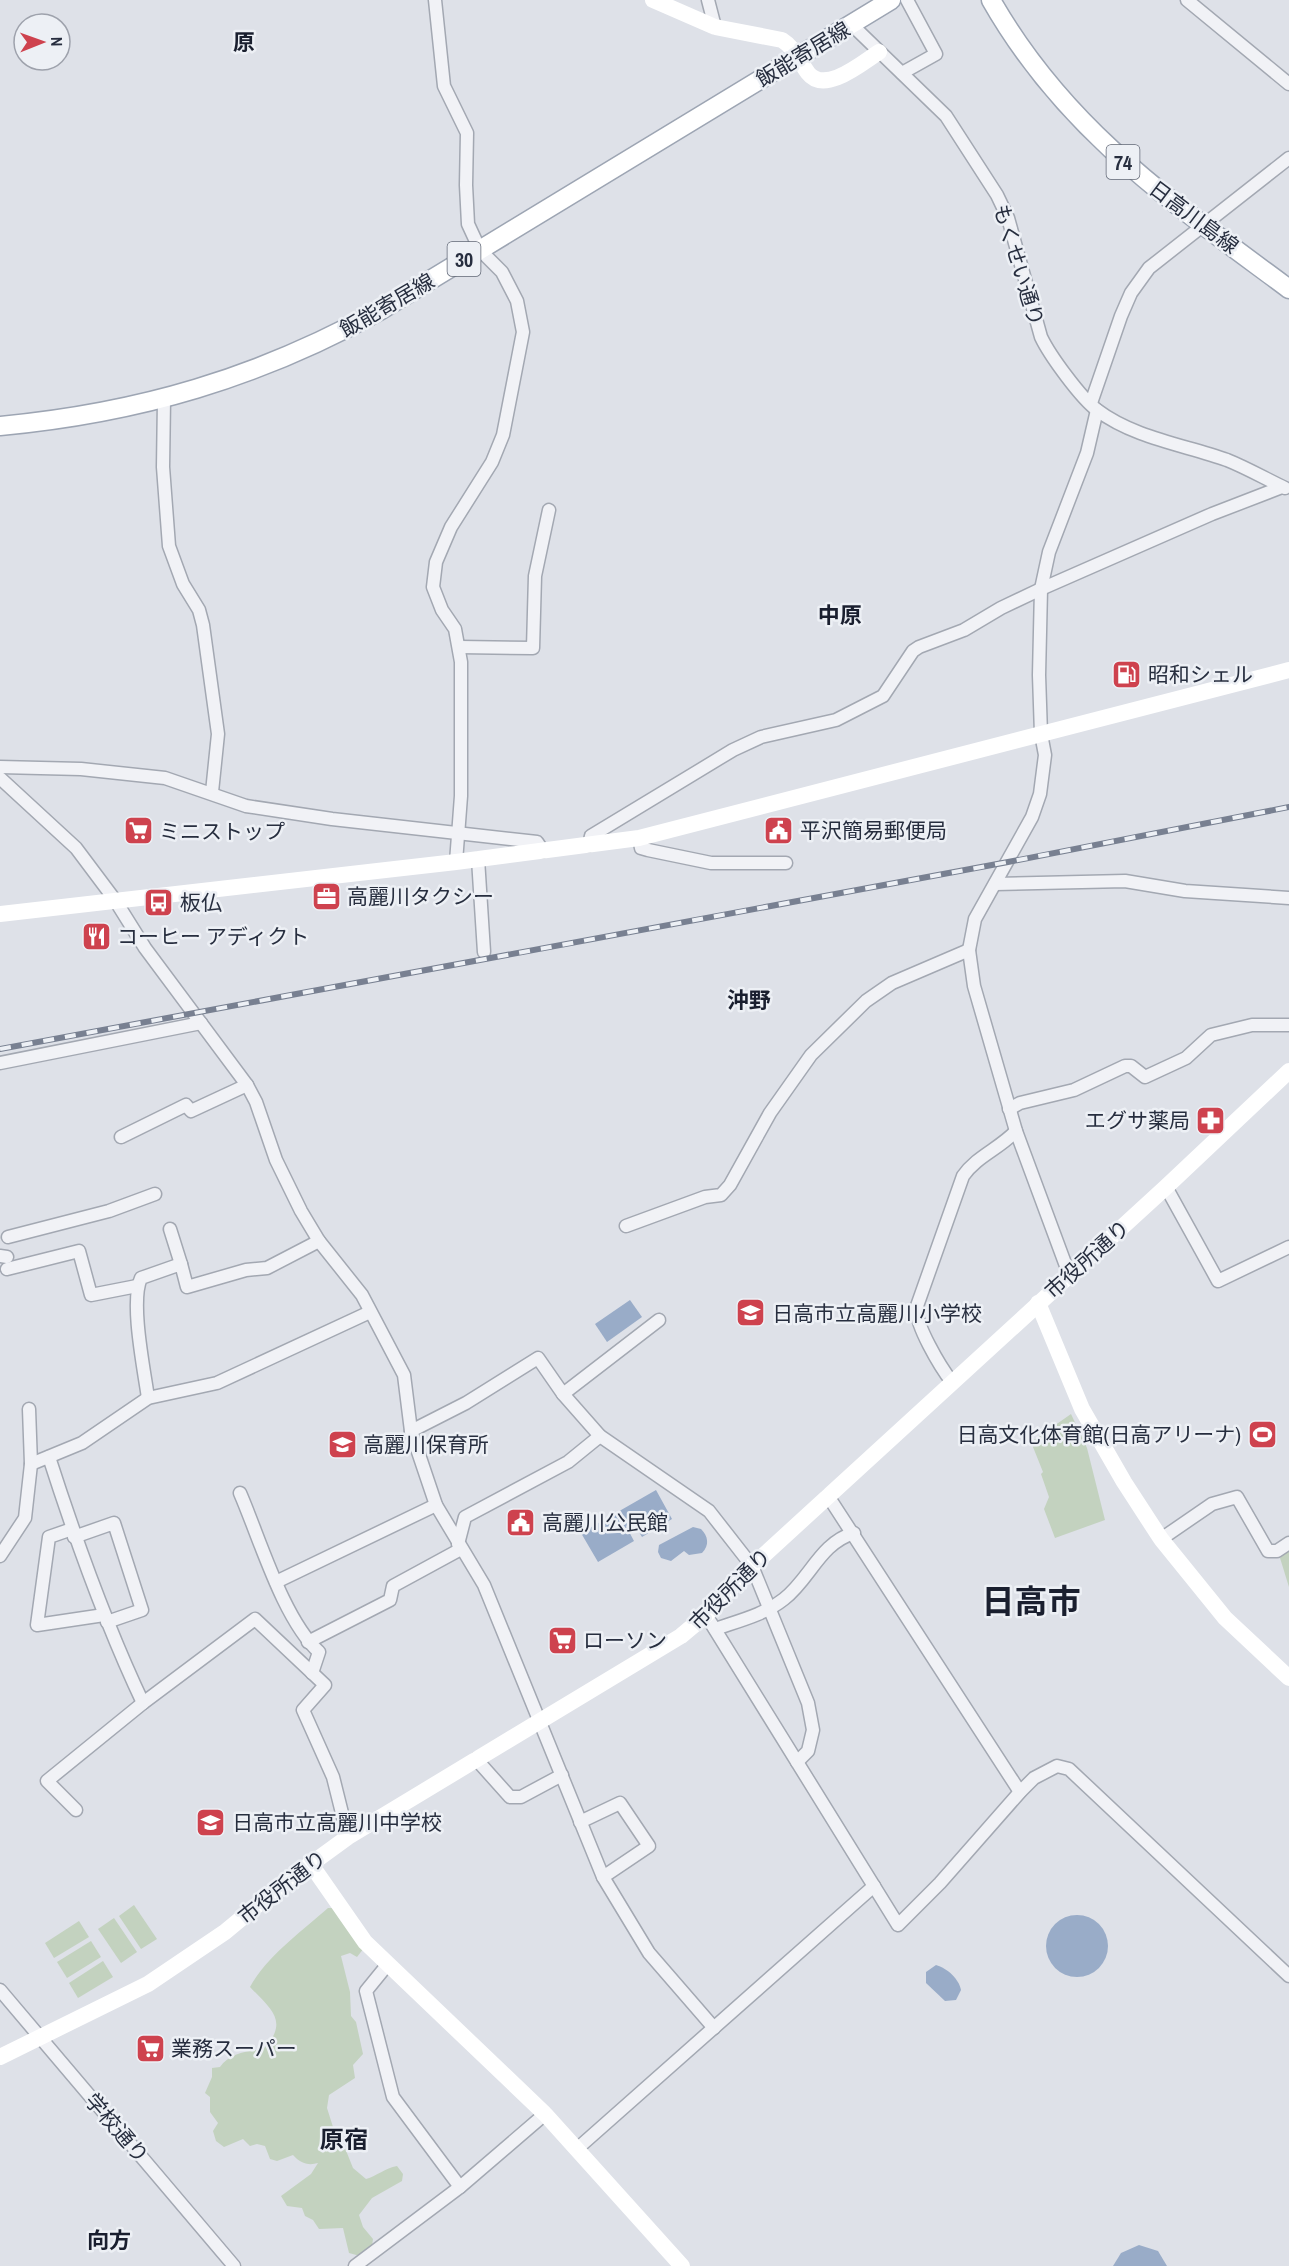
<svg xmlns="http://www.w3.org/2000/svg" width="1289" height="2266" viewBox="0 0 1289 2266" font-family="'Archivo Narrow','Noto Sans JP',sans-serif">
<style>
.green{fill:#c3d2bf}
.water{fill:#99acc8}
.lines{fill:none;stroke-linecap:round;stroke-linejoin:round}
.street-casing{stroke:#a3a8b2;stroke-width:15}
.primary-casing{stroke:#9da5b3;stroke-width:21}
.street{stroke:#f1f2f6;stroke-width:12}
.secondary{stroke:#fff;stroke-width:16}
.primary{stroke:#fff;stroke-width:18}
.rail-casing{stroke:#788091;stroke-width:6}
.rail{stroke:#edf0f5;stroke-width:4;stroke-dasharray:11;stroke-linecap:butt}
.labels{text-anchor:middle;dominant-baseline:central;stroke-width:5;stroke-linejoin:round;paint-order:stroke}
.shield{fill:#edf0f5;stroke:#626876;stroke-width:1.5}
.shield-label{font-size:20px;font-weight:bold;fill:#272e3f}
.street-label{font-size:21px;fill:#272e3f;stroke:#edf0f5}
.poi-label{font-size:21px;fill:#272e3f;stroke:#edf0f5;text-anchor:start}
.neighbourhood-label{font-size:22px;font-weight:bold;fill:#1a1f2f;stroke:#edf0f5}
.quarter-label{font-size:24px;font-weight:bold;fill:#1a1f2f;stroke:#edf0f5}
.town-label{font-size:33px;font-weight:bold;fill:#1a1f2f;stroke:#edf0f5}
</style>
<rect width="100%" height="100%" fill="#dee1e8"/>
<!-- green -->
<g class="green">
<path d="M1071,1414l16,34 18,72 -50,18 -11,-29 5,-12 -8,-23 2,-2 -12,-30z"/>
<path d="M1289,1550v37l-9,-29z"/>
<path d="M134,1905l23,34 -16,10 -22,-33z"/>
<path d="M328,1908h7l29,40 -7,9 -7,-4 -9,3 9,36 1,24 5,6 7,32 -10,11 2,13 -26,17 -2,13 6,19 8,11 12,30 13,11c11,-3 19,-11 31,-13l6,8 -1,7 -30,17 -13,17 4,12 10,12 -1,7 -12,10 -11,-3 -6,-25 -24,1 -6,-9 -8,-4 -3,-8 -15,-2 -6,-10 30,-22 7,-11c-10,3 -18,0 -25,-8l-16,6 -7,-2 -5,-13 -8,-2 -7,2 -7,-7 -19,8 -8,-6 -3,-10 5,-8 -8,-11v-15l-5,-4 7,-16v-9l8,-1c9,-14 28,-16 43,-18 27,-27 8,-40 -13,-62 16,-30 52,-56 78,-79z"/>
<path d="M114,1918l23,34 -16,11 -23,-34z"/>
<path d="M79,1921l10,16 -35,21 -9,-15z"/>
<path d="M91,1941l10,16 -34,21 -10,-16z"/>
<path d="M103,1961l10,16 -35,21 -9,-15z"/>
</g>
<!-- water -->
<g class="water">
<path d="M630,1300l12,17 -35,25 -12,-18z"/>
<path d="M656,1490l16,29 -30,18 -9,-15 -7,4 8,15 -36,21 -17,-29z"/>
<path d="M693,1527l8,2c7,7 9,16 1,24l-13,2 -5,-4 -13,10 -10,-3 -3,-6 1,-7z"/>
<circle cx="1077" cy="1946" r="31"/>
<path d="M936,1965c11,3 23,14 25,25l-5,10 -11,1 -19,-18v-11z"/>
<path d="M1139,2245l19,6 9,15h-54l8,-13z"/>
</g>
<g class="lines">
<defs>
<g id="street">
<path d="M435,0l9,86 23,47 -1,52 2,39 12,26 22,22 15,29 6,31 -20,103 -11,27 -41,65 -15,35 -3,25 9,23 13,19 6,33v134l-5,66"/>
<path d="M708,0l7,27"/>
<path d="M1187,0l102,84"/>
<path d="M851,24l95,92 51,79 11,23 33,119c9,19 40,61 56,73 37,28 88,35 130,50 20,8 39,19 58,28"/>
<path d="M902,73l34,-19 -29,-54"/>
<path d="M164,400l-1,67 6,79 14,38 16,26 4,15 15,109 -6,58"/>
<path d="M1091,403l30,-87 10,-23 18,-25 140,-110"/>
<path d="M460,647l73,1 2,-72 14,-66"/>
<path d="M0,767l81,2 84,9 81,28 86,13 205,23 6,9"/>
<path d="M0,778l76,70 39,52 30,48 102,137 9,17 20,58 25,51 18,30 43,54 42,80 7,56 25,74 48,80 119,292 46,76 65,75"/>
<path d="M639,838l2,10 7,2 63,13h75"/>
<path d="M589,845l2,-9 142,-86 28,-13 75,-17 47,-24 30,-45 6,-4 45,-17 37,-22 40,-19 171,-75 70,-27"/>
<path d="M478,859l6,93"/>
<path d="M995,884l130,-3 60,10 104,7"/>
<path d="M0,1063l201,-40"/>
<path d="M1009,1109l11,-6 54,-13 51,-24h6l14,11 41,-19 25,-23 41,-10h37"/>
<path d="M121,1137l65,-32 5,6 56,-26"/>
<path d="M1166,1187l52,94 71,-34"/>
<path d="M626,1226l79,-29 16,-2 9,-10 40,-72 41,-58 55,-54 26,-18 77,-33"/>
<path d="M170,1229l11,35"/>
<path d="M8,1237l101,-26 46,-17"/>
<path d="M0,1256l7,1"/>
<path d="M7,1269l72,-18 12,44 46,-9"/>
<path d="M1069,1274l-53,-143 -42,-145 -5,-36 6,-31 57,-102 8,-23 5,-39 -4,-21 -2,-59 2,-86 8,-37 38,-99 10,-43"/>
<path d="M952,1382c-11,-14 -39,-60 -35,-76l46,-130c14,-20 36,-27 53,-45"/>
<path d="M563,1394l96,-74"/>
<path d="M148,1398c-4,-29 -18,-96 -7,-120l40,-14 6,23 59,-17 21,-2 52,-27"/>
<path d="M411,1431l55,-28 72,-45 25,36 37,42 109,75 43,55 56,137 5,27 -5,21 -11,11"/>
<path d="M49,1457c27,84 56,166 94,246"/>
<path d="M31,1464l51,-21 66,-45 69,-15 153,-71"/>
<path d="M240,1493c20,46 43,126 79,159l-7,21"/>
<path d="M828,1496l192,296"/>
<path d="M72,1529l-23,8 -12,88 67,-10"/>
<path d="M74,1537l40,-14 28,87 -35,12"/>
<path d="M1161,1539l51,-35 25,-7 31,54h9l12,-8"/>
<path d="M458,1544l7,-27 103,-55 32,-26"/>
<path d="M0,1556l25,-38 6,-54 -2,-55"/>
<path d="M276,1582l160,-77"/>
<path d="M706,1615l192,310 42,-42 80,-91 14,-14 23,-12 12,3 220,207"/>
<path d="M715,1629c23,-8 49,-14 69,-30 26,-20 36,-56 70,-66"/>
<path d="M308,1642l82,-42 3,-14 68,-37"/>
<path d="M476,1759l34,38h11l41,-22"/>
<path d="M76,1810l-29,-29 96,-78 112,-84 70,66 -22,25 30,67 15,60"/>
<path d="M580,1822l40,-19 29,43 -46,31"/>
<path d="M388,1964l-22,27 27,106 67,90"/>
<path d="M0,1990l234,276"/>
<path d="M578,2148l296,-262"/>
<path d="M355,2266l105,-79 85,-73"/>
</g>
<g id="primary">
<path d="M991,0c74,130 181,202 298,289"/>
<path d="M0,426c139,-13 258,-48 381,-116l510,-310"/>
</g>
</defs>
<!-- street casing -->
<use href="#street" class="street-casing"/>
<!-- primary casing -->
<use href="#primary" class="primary-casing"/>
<!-- street -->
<use href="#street" class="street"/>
<!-- secondary -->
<g class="secondary">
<path d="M653,0l62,27 67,13c13,8 17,21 26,33 17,22 55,-11 71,-21"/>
<path d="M0,914l456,-52 183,-24 650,-168"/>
<path d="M1038,1303l44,106 42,73 37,57 64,79 64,60"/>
<path d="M310,1863l55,79 180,172 137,152"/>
<path d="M0,2057l148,-73 77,-52 53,-44 70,-51 333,-201 25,-21 46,-49 414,-379 123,-116"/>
</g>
<!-- primary -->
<use href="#primary" class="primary"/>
<defs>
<path id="rail" d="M0,1049l1008,-187 281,-55"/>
</defs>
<!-- rail casing -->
<use href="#rail" class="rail-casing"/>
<!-- rail -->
<use href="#rail" class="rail"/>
</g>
<!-- icons -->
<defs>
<symbol id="fuel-square" viewBox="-11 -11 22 22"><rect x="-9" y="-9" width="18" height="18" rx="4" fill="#ce424e" stroke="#edf0f5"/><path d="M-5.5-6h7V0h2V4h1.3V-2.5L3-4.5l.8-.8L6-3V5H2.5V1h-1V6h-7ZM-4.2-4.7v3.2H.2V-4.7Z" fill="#fff"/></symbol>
<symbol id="civic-square" viewBox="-11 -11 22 22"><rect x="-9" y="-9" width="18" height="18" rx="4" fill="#ce424e" stroke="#edf0f5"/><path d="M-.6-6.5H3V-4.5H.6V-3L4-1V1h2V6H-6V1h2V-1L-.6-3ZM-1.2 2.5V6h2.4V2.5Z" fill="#fff"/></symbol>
<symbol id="supermarket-square" viewBox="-11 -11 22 22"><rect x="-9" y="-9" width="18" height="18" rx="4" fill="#ce424e" stroke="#edf0f5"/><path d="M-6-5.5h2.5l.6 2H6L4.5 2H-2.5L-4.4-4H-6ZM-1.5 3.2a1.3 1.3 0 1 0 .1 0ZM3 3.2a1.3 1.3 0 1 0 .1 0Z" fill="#fff"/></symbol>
<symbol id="office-square" viewBox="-11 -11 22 22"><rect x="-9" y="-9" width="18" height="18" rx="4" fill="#ce424e" stroke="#edf0f5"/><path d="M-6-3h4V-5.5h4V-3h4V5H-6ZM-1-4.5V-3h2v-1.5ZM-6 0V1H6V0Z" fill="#fff"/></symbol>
<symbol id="bus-square" viewBox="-11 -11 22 22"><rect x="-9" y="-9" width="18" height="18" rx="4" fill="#ce424e" stroke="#edf0f5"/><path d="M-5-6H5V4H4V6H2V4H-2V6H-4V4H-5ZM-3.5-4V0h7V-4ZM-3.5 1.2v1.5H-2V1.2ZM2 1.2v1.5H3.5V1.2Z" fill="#fff"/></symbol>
<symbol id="restaurant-square" viewBox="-11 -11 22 22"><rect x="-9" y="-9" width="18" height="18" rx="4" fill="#ce424e" stroke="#edf0f5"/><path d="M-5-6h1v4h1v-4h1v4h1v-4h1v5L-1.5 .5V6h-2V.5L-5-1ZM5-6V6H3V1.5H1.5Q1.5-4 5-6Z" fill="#fff"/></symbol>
<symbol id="pharmacy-square" viewBox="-11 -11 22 22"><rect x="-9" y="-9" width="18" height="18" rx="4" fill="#ce424e" stroke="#edf0f5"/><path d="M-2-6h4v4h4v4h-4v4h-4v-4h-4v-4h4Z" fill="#fff"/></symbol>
<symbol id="school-square" viewBox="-11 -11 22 22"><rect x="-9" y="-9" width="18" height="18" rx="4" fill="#ce424e" stroke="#edf0f5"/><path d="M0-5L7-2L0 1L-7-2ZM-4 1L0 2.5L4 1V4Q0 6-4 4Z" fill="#fff"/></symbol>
<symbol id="stadium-square" viewBox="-11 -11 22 22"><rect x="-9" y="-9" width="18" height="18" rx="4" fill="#ce424e" stroke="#edf0f5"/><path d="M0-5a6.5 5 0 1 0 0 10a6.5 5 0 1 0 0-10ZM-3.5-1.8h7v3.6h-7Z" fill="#fff"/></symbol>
</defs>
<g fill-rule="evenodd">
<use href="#fuel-square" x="1110" y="658" width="33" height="33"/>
<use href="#civic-square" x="762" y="814" width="33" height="33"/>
<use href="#supermarket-square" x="122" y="814" width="33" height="33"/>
<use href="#office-square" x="310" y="880" width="33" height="33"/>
<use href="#bus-square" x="142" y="886" width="33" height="33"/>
<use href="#restaurant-square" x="80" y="920" width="33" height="33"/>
<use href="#pharmacy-square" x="1194" y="1104" width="33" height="33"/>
<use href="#school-square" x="734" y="1296" width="33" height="33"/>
<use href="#stadium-square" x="1246" y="1418" width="33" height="33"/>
<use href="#school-square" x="326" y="1428" width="33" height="33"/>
<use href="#civic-square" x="504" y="1506" width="33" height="33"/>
<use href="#supermarket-square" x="546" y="1624" width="33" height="33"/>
<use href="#school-square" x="194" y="1806" width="33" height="33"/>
<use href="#supermarket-square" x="134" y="2032" width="33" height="33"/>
</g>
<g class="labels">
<!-- shield labels -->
<g class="shield">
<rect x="1106.5" y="145" width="33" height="34" rx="4.5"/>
<rect x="447.5" y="242" width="33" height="34" rx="4.5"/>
</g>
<g class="shield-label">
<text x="1123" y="162">74</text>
<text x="464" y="259">30</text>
</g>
<!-- street labels -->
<g class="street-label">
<text transform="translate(803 54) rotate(-31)">飯能寄居線</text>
<text transform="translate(1194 217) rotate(37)">日高川島線</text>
<text transform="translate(1019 265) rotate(73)">もくせい通り</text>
<text transform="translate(387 305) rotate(-30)">飯能寄居線</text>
<text transform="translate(1087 1259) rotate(-42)">市役所通り</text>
<text transform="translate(730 1589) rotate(-45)">市役所通り</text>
<text transform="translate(282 1887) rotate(-38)">市役所通り</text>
<text transform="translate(117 2128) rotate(49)">学校通り</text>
</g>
<!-- poi labels -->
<g class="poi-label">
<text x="1148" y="674">昭和シェル</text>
<text x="800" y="830">平沢簡易郵便局</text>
<text x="159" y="831">ミニストップ</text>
<text x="347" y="896">高麗川タクシー</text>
<text x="180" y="902">板仏</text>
<text x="117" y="936">コーヒー アディクト</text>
<text x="1190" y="1120" text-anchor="end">エグサ薬局</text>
<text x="772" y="1313">日高市立高麗川小学校</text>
<text x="1241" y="1434" text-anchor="end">日高文化体育館(日高アリーナ)</text>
<text x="363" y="1444">高麗川保育所</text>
<text x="542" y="1522">高麗川公民館</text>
<text x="583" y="1640">ローソン</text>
<text x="232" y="1822">日高市立高麗川中学校</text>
<text x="171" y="2048">業務スーパー</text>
</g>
<!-- neighbourhood labels -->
<g class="neighbourhood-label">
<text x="244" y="42">原</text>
<text x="840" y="615">中原</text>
<text x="749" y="1000">沖野</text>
<text x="109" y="2240">向方</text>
</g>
<!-- quarter labels -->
<g class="quarter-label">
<text x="344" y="2139">原宿</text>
</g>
<!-- town labels -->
<g class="town-label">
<text x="1031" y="1601">日高市</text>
</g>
</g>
<!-- north arrow -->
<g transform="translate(42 42) rotate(89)"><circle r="28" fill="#edf0f5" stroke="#9ea2ac" stroke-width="1.5"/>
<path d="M0-4.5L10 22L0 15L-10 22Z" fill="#ce424e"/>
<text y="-9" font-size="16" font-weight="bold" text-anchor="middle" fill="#272e3f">N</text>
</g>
</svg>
